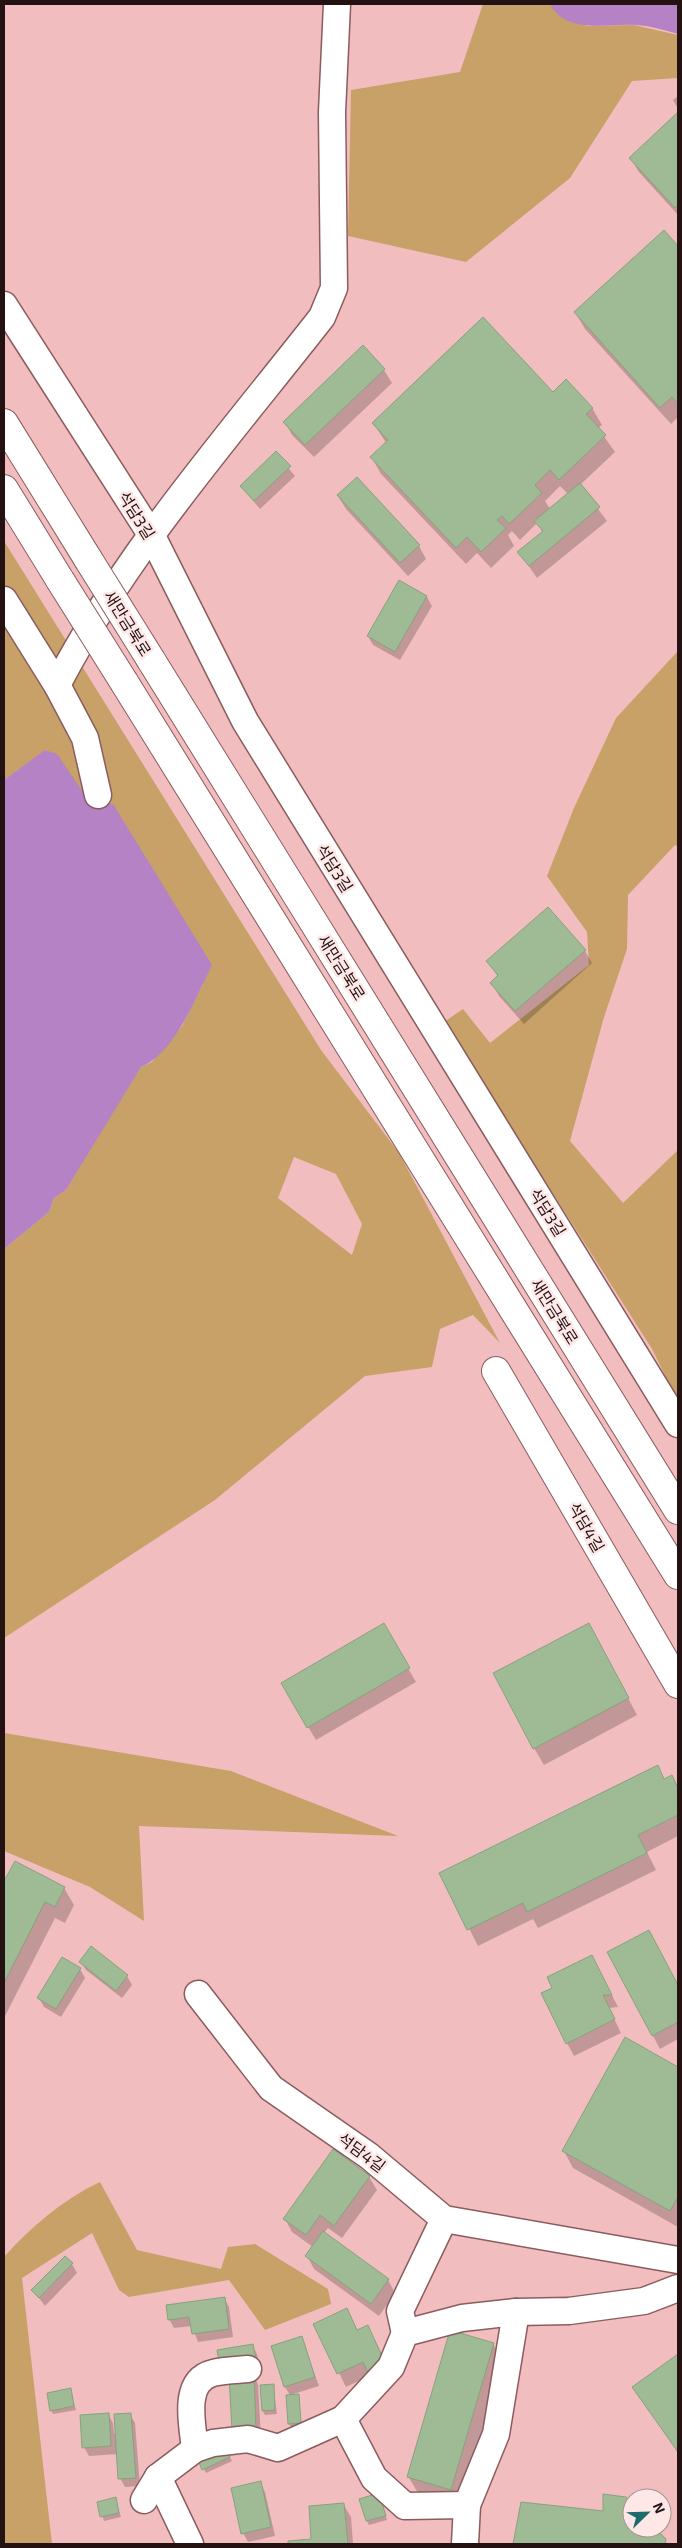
<svg xmlns="http://www.w3.org/2000/svg" width="682" height="2548" viewBox="0 0 682 2548" font-family="'Exo 2','Noto Sans KR',sans-serif">
<style>
.green{fill:#c7a168;fill-rule:evenodd}
.water{fill:#b482c5}
.shadow{fill:#0003;fill-rule:evenodd}
.building{fill:#9fbb95;stroke:#87a27d}
.lines{fill:none;stroke-linecap:round;stroke-linejoin:round}
.minor-casing{stroke:#8b5c5e;stroke-width:29}
.tertiary-casing{stroke:#8b5c5e;stroke-width:30}
.trunk-casing{stroke:#8b5c5e;stroke-width:30}
.minor{stroke:#fff;stroke-width:26}
.tertiary{stroke:#fff;stroke-width:28}
.trunk{stroke:#fff;stroke-width:28}
.trunk-bridge-casing{stroke:#8b5c5e;stroke-width:30;stroke-linecap:butt}
.trunk-bridge{stroke:#fff;stroke-width:28}
.labels{text-anchor:middle;dominant-baseline:central;stroke-width:5;stroke-linejoin:round;paint-order:stroke}
.street-label{font-size:16px;fill:#241213;stroke:#fde7e7}
</style>
<rect width="100%" height="100%" fill="#f2bdbe"/>
<!-- green -->
<g class="green">
<path d="M483,4h68l36,22 47,-1 44,10v43l-46,3 -62,97 -104,84 -118,-26 3,-146 109,-18z"/>
<path d="M4,541l317,509 78,103 101,190 -27,-28 -33,14 -8,38 -67,9 -150,124 -211,138v-389l45,-37 5,-14 12,-8 63,-105 12,-18 11,-5 30,-36 21,-42 -112,-180 -45,-54 -42,30zM294,1157l42,17 26,50 -10,31 -74,-57z"/>
<path d="M678,651v196l-3,-2 -47,50 -1,54 -23,68 -34,124 53,62 55,-53v251l-26,-52 -208,-327 19,-13 27,34 99,-78 -2,-33 -40,-56 27,-68 42,-90z"/>
<path d="M4,1733l227,38 167,65 -259,-10 5,95 -54,-34 -86,-36z"/>
<path d="M100,2182l37,68 84,19 7,-22 27,-3 73,45 3,15 -66,26 -36,-50 -100,17 -10,-7 -27,-57 -70,45 30,266h-48v-287c28,-31 58,-57 96,-75z"/>
</g>
<!-- water -->
<g class="water">
<path d="M550,4h128v30c-14,-4 -27,-8 -42,-9 -28,-2 -70,10 -86,-21z"/>
<path d="M45,750l12,4 34,50h22l99,161c-16,32 -37,88 -71,102l-75,123 -12,8 -5,14 -45,37v-469z"/>
</g>
<!-- shadow -->
<g class="shadow">
<path d="M678,96v13l-5,-9z"/>
<path d="M678,114v101l-40,-44 -7,-13z"/>
<path d="M664,232l14,16v169l-7,7 -86,-95 -10,-17z"/>
<path d="M384,370l8,13 -78,74 -22,-22 -7,-13z"/>
<path d="M553,393l39,15 10,17 -4,3 17,24 -35,33 27,36 -70,57 -18,-26 24,-19 -6,-10 -17,17 -8,-9 -4,4 6,11 -23,22 -14,-15 -11,11 -85,-90 -9,-16 15,-14 -14,-21zM560,486l8,8 -18,15 -5,-8z"/>
<path d="M276,453l19,23 -35,33 -19,-23z"/>
<path d="M338,496l81,50 7,13 -18,17 -62,-67z"/>
<path d="M400,581l27,16 5,9 -32,54 -27,-15 -5,-9z"/>
<path d="M585,951l7,12 -68,61 -25,-28 -7,-13 6,-6 -10,-16z"/>
<path d="M383,1625l33,57 -100,58 -34,-57z"/>
<path d="M598,1641l39,74 -93,50 -10,-17z"/>
<path d="M657,1766l8,14 6,-4 7,13v47l-31,16 9,18 -118,58 -5,-9 -55,27 -37,-73z"/>
<path d="M4,1882l60,6 10,17 -9,18 -10,-5 -51,100z"/>
<path d="M656,1944l22,43v52l-18,10 -51,-97z"/>
<path d="M91,1948l36,28 5,9 -10,13 -36,-28 -5,-8z"/>
<path d="M80,1969l5,9 -24,39 -17,-10 -5,-9z"/>
<path d="M599,1970l19,37 -9,1 12,25 -47,23 -7,-13z"/>
<path d="M626,2039l52,29v159l-105,-59 -9,-17z"/>
<path d="M369,2177l8,13 -35,48 -14,-10 -4,5 64,47 7,13 -16,23 -65,-47 -7,-13 6,-9 -21,-15 -7,-13z"/>
<path d="M72,2264l5,9 -32,33 -12,-16z"/>
<path d="M224,2298l5,9 4,30 -35,5 -6,-16 -18,2 -5,-9z"/>
<path d="M315,2324l43,8 17,8 17,36 -21,-1 -25,12z"/>
<path d="M301,2338l18,48 -29,9 -5,-8z"/>
<path d="M493,2344l10,17 -42,145 -43,-13 -10,-17z"/>
<path d="M252,2345l5,9 3,15 -34,5z"/>
<path d="M678,2355v98l-44,-66z"/>
<path d="M253,2375l5,9 3,55 -23,1z"/>
<path d="M273,2386l4,28 -12,1 -2,-4z"/>
<path d="M70,2390l6,20 -23,4 -2,-4z"/>
<path d="M298,2396l4,31 -10,1 -3,-4z"/>
<path d="M108,2414l5,9 1,11 16,-19 5,8 5,63 -15,1 -5,-9 -2,-24 -29,2 -5,-9z"/>
<path d="M225,2448l7,13 -26,12 -2,-4z"/>
<path d="M260,2483l5,9 10,44 -27,6 -5,-9z"/>
<path d="M115,2499l6,18 -17,4 -6,-18z"/>
<path d="M381,2499l6,21 -18,5 -2,-4z"/>
<path d="M522,2503l82,9 28,-6v22h22l13,16h-153z"/>
<path d="M343,2504l8,13 2,27h-64l24,-3z"/>
</g>
<!-- building -->
<g class="building">
<path d="M678,112v93l-3,3 -46,-50z"/>
<path d="M664,230l14,16v158l-6,-7 -12,11 -86,-96z"/>
<path d="M483,317l70,75 13,-13 27,29 -7,6 20,21 -47,45 -9,-10 -15,15 7,8 -33,31 -7,-8 -5,4 9,8 -25,24 -14,-15 -11,11 -86,-91 18,-17 -16,-17z"/>
<path d="M363,345l22,24 -80,76 -22,-23z"/>
<path d="M276,451l15,15 -37,35 -14,-15z"/>
<path d="M357,477l63,68 -20,18 -63,-68z"/>
<path d="M580,483l20,24 -71,59 -12,-14 26,-21 -9,-10z"/>
<path d="M399,580l28,16 -32,56 -28,-16z"/>
<path d="M548,907l38,43 -71,61 -25,-28 8,-8 -12,-14z"/>
<path d="M384,1623l26,45 -103,60 -26,-45z"/>
<path d="M589,1623l40,75 -96,51 -40,-76z"/>
<path d="M658,1765l6,14 8,-4 6,13v27l-40,20 9,18 -120,59 -4,-9 -56,27 -28,-57z"/>
<path d="M15,1861l50,26 -10,20 -10,-5 -41,81v-102z"/>
<path d="M649,1930l29,55v37l-26,14 -45,-84z"/>
<path d="M91,1946l37,29 -12,16 -37,-29z"/>
<path d="M592,1955l20,40h-9l12,24 -49,25 -25,-51 11,-5 -5,-11z"/>
<path d="M62,1957l19,11 -25,41 -19,-11z"/>
<path d="M625,2037l53,30v130l-8,14 -108,-60z"/>
<path d="M333,2149l37,27 -36,50 -14,-11 -14,20 -23,-16z"/>
<path d="M323,2231l66,48 -18,25 -66,-48z"/>
<path d="M65,2256l8,7 -34,35 -8,-8z"/>
<path d="M225,2297l4,32 -37,5 -3,-17 -21,3 -2,-15z"/>
<path d="M347,2308l10,22 11,-5 17,38 -18,8 -4,-9 -26,12 -24,-50z"/>
<path d="M450,2330l44,13 -43,147 -44,-13z"/>
<path d="M302,2336l13,41 -31,10 -13,-41z"/>
<path d="M253,2344l3,16 -36,6 -3,-16z"/>
<path d="M678,2354v98l-46,-65z"/>
<path d="M254,2374l2,56 -24,1 -3,-56z"/>
<path d="M274,2384l1,26 -13,1 -2,-26z"/>
<path d="M71,2388l3,18 -24,5 -3,-18z"/>
<path d="M299,2394l2,29 -13,1 -2,-29z"/>
<path d="M109,2413l2,33 -29,2 -2,-33z"/>
<path d="M131,2413l5,65 -18,1 -4,-65z"/>
<path d="M225,2447l5,10 -28,13 -4,-10z"/>
<path d="M261,2481l10,46 -30,7 -10,-46z"/>
<path d="M379,2493l7,23 -20,5 -7,-22z"/>
<path d="M603,2494l23,3 6,7v24h23l11,11 -1,5h-152l8,-42 82,9z"/>
<path d="M116,2497l3,16 -19,4 -3,-15z"/>
<path d="M344,2503l4,41h-60v-3l23,-2 -2,-33z"/>
</g>
<g class="lines">
<defs>
<g id="minor">
<path d="M4,305l148,231 93,185 433,703"/>
<path d="M4,600l53,85c70,-134 172,-249 265,-368l12,-29 -2,-176 5,-108"/>
<path d="M57,685l28,53 13,57"/>
<path d="M198,1994l73,94 98,68 75,63 -44,92 5,22"/>
<path d="M444,2219l234,41"/>
<path d="M343,2419l31,59 31,28 62,-1"/>
<path d="M195,2449c-2,-22 -14,-68 18,-76 11,-3 24,-3 35,-4"/>
<path d="M158,2477l32,67"/>
<path d="M144,2500l14,-23 37,-28 18,-6 35,-4 30,9 65,-29 48,-52 14,-34 57,-15 54,-6 53,-1 75,-10 34,-13"/>
<path d="M465,2544l2,-39 29,-71 20,-122"/>
</g>
<path id="tertiary" d="M496,1371l182,313"/>
<g id="trunk">
<path d="M4,423l84,136"/>
<path d="M4,489l56,91"/>
<path d="M151,660l527,850"/>
<path d="M124,682l554,893"/>
</g>
</defs>
<!-- minor casing -->
<use href="#minor" class="minor-casing"/>
<!-- tertiary casing -->
<use href="#tertiary" class="tertiary-casing"/>
<!-- trunk casing -->
<use href="#trunk" class="trunk-casing"/>
<!-- minor -->
<use href="#minor" class="minor"/>
<!-- tertiary -->
<use href="#tertiary" class="tertiary"/>
<!-- trunk -->
<use href="#trunk" class="trunk"/>
<defs>
<g id="trunk-bridge">
<path d="M88,559l63,101"/>
<path d="M60,580l64,102"/>
</g>
</defs>
<!-- trunk-bridge casing -->
<use href="#trunk-bridge" class="trunk-bridge-casing"/>
<!-- trunk-bridge -->
<use href="#trunk-bridge" class="trunk-bridge"/>
</g>
<g class="labels">
<!-- street labels -->
<g class="street-label">
<text transform="translate(137 515) rotate(58)">석담3길</text>
<text transform="translate(128 623) rotate(58)">새만금북로</text>
<text transform="translate(335 868) rotate(58)">석담3길</text>
<text transform="translate(342 967) rotate(58)">새만금북로</text>
<text transform="translate(548 1212) rotate(58)">석담3길</text>
<text transform="translate(555 1311) rotate(58)">새만금북로</text>
<text transform="translate(587 1527) rotate(60)">석담4길</text>
<text transform="translate(362 2152) rotate(37)">석담4길</text>
</g>
</g>
<!-- border -->
<rect width="682" height="2548" fill="none" stroke="#241213" stroke-width="10"/>
<!-- north arrow -->
<g transform="translate(647 2513) rotate(67)"><circle r="24" fill="#fde7e7" stroke="#a69292"/>
<path d="M0-4L9 19L0 12L-9 19Z" fill="#1e6b6c"/>
<text y="-8" font-size="14" font-weight="bold" text-anchor="middle" fill="#241213">N</text>
</g>
</svg>
